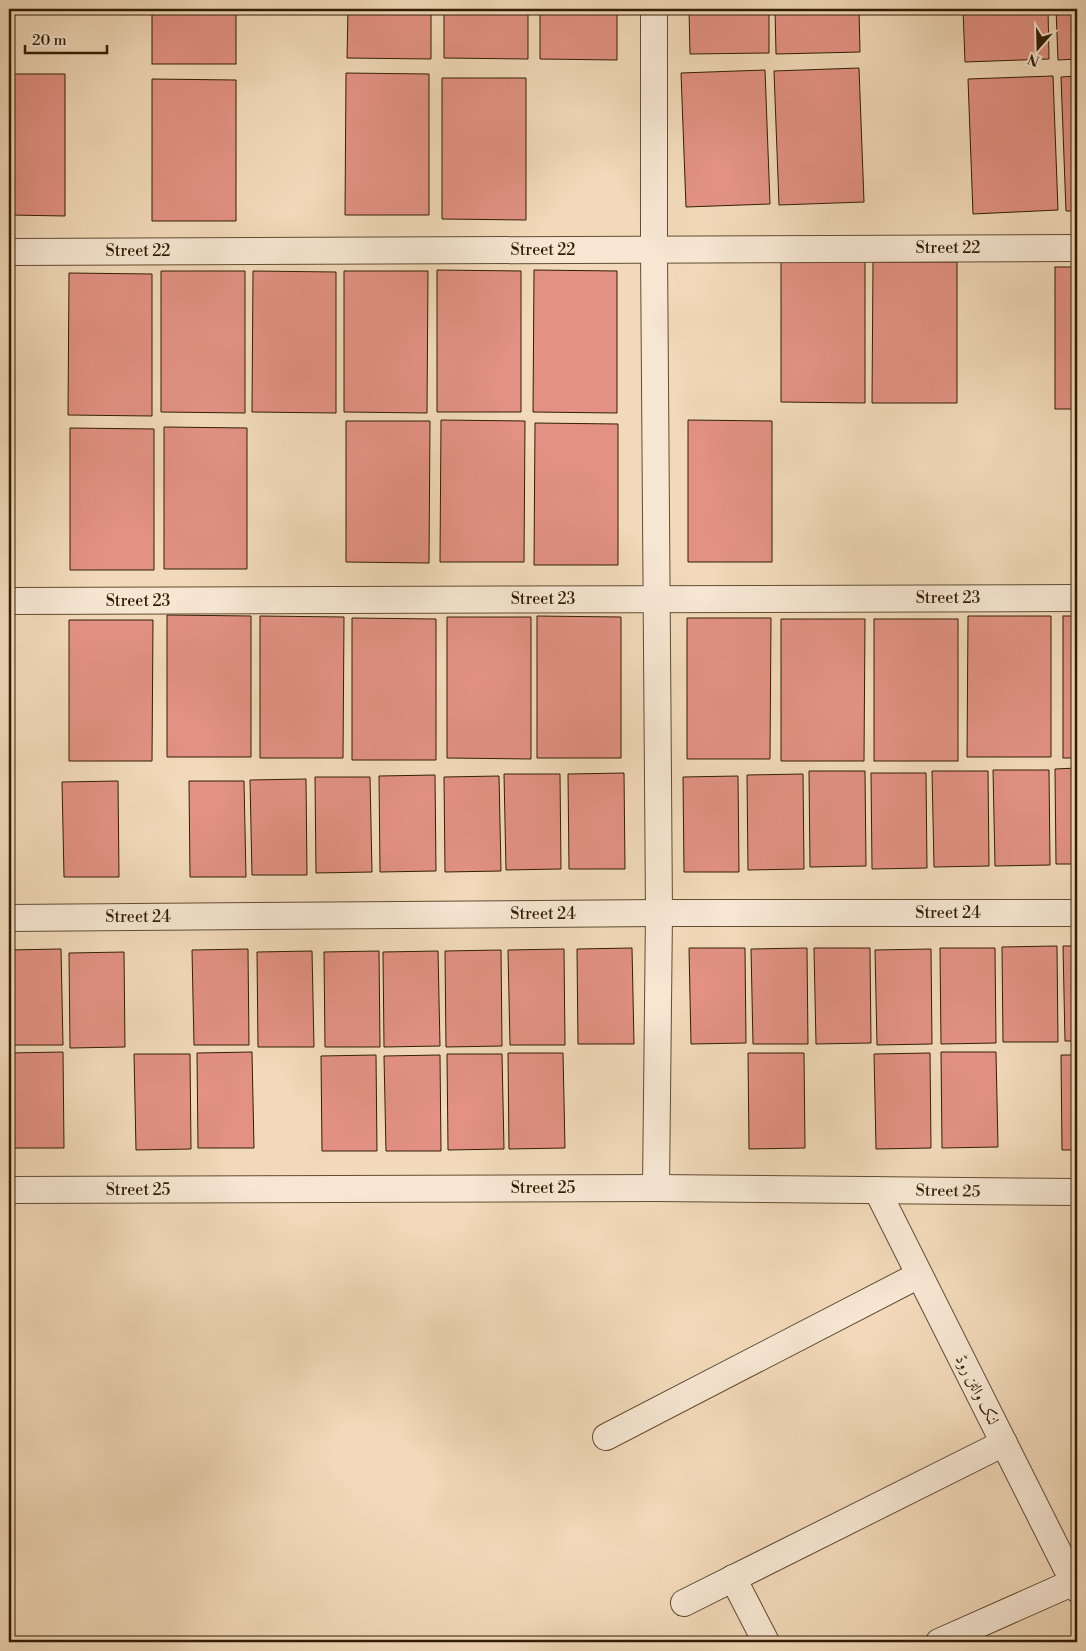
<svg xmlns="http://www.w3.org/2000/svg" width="1086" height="1651" viewBox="0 0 1086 1651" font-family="'Libre Bodoni',Amiri,serif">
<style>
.building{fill:#e29183;stroke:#321e04}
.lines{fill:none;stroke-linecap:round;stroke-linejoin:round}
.street-casing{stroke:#624d31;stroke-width:28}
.street{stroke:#f6e6d2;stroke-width:26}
.labels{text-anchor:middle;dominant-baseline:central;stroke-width:4;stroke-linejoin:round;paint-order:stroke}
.street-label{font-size:16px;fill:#321e04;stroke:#f6e6d2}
</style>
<rect width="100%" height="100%" fill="#f1d9b9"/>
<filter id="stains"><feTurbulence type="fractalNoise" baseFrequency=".004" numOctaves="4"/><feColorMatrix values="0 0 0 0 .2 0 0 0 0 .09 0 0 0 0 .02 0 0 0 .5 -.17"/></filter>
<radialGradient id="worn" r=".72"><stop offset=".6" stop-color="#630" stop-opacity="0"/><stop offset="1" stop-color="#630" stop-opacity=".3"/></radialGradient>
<!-- building -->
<g class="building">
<rect x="152" y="9" width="84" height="55"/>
<path d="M348,9h83v50l-84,-1z"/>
<path d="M444,9h84v50l-84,-1z"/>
<path d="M540,9h77v51l-77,-1z"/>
<path d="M689,9h80v44l-79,1z"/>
<path d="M775,9h84l1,43 -84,2z"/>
<path d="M963,9h85l1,50 -84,3z"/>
<path d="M1056,9h21v50l-19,1z"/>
<path d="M859,68l5,134 -85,3 -5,-134z"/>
<path d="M765,70l5,134 -84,3 -5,-134z"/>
<path d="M346,73l83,1v141h-84z"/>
<path d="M9,74h56v142l-56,-1z"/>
<path d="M1053,76l5,134 -85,4 -5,-135z"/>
<path d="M1077,76v135h-11l-5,-134z"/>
<path d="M442,78h84v142l-84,-1z"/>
<path d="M152,79l84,1v141h-84z"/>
<path d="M781,261h84v142l-84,-1z"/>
<path d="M873,262h84v141h-85z"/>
<rect x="1055" y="267" width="22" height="142"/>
<path d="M437,270l84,1v141h-84z"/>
<path d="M534,270l83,1v142l-84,-1z"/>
<path d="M161,271h84v142l-84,-1z"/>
<path d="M253,271l83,1v141l-84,-1z"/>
<path d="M344,271h84l-1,142 -83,-1z"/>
<path d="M69,273l83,1v142l-84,-1z"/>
<path d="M441,420l84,1 -1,141h-84z"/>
<path d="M688,420l84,1v141h-84z"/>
<path d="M346,421h84l-1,142 -83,-1z"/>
<path d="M535,423l83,1v141h-84z"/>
<path d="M164,427l83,1v141h-83z"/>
<path d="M70,428l84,1v141h-84z"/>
<path d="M167,615l84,1v141h-84z"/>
<path d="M260,616l84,1 -1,141h-83z"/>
<path d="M537,616l84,1v141h-84z"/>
<path d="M968,616h83v141h-84z"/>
<rect x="1063" y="616" width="14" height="142"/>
<path d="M447,617h84v142l-84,-1z"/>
<path d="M352,618l84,1v141h-84z"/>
<path d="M687,618h84l-1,141h-83z"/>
<path d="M781,619h84l-1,142h-83z"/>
<rect x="874" y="619" width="84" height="142"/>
<path d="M69,620h84l-1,141h-83z"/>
<path d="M1077,768v96h-21l-1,-95z"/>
<path d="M993,770h56l1,95 -55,1z"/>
<path d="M809,771h56l1,95 -56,1z"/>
<path d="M932,771h56l1,95 -55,1z"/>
<path d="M624,773l1,96h-56l-1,-95z"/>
<path d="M871,773h55l1,95 -55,1z"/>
<path d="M504,774h56l1,95 -55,1z"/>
<path d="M803,774l1,95 -56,1 -1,-95z"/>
<path d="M435,775l1,96 -56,1 -1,-96z"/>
<path d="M499,776l2,95 -56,1 -1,-95z"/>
<path d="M738,776l1,96h-55l-1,-95z"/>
<path d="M315,777h55l2,95 -56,1z"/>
<path d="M306,779l1,96h-55l-2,-95z"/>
<path d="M118,781l1,96h-55l-2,-95z"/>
<path d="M189,781h55l2,96h-56z"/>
<path d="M1057,946l1,96h-55l-1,-95z"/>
<path d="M1063,946h14v95h-12z"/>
<path d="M632,948l2,96h-56l-1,-95z"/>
<path d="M689,948h56l1,95 -55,1z"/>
<path d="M807,948l1,96h-55l-2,-95z"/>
<path d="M814,948h56l1,95 -55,1z"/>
<path d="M940,948h55l1,95 -55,1z"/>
<path d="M61,949l2,96h-54v-95z"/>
<path d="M248,949l1,96h-55l-2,-95z"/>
<path d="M564,949l1,96h-55l-2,-95z"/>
<path d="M931,949l1,95 -55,1 -2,-95z"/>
<path d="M501,950l1,96 -56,1 -1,-96z"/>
<path d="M312,951l2,96h-56l-1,-95z"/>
<path d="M379,951l1,96h-55l-1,-95z"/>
<path d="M438,951l2,95 -56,1 -1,-95z"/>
<path d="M124,952l1,95 -55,1 -1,-95z"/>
<path d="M63,1052l1,96h-55v-95z"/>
<path d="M252,1052l2,96h-56l-1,-95z"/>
<path d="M941,1052h55l2,95 -56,1z"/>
<path d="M508,1053h55l2,95 -56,1z"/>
<path d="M748,1053h56l1,95 -56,1z"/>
<path d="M930,1053l1,95 -55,1 -2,-95z"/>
<path d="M134,1054h56l1,95 -55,1z"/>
<path d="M447,1054h55l2,95 -56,1z"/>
<path d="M376,1055l1,96h-55l-1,-95z"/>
<path d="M440,1055l1,96h-55l-2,-95z"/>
<path d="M1061,1055h16v95h-15z"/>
</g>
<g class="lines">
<defs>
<g id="street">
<path d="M654,9v241l5,663 -3,275"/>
<path d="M9,252l1068,-4"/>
<path d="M9,601l1068,-3"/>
<path d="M9,918l650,-5h418"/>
<path d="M9,1190l647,-2 421,4"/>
<path d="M877,1190l200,399"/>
<path d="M606,1437l313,-162"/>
<path d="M733,1578l33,64"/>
<path d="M684,1603l320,-160"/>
<path d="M939,1642l135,-60"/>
</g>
</defs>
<!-- street casing -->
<use href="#street" class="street-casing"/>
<!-- street -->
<use href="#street" class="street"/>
</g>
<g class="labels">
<!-- street labels -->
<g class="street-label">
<text x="948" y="248">Street 22</text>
<text x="543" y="250">Street 22</text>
<text x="138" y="251">Street 22</text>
<text x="948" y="598">Street 23</text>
<text x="543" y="599">Street 23</text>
<text x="138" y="601">Street 23</text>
<text x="948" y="913">Street 24</text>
<text x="543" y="914">Street 24</text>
<text x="138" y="917">Street 24</text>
<text x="543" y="1188">Street 25</text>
<text x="138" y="1190">Street 25</text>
<text transform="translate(948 1191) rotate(1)">Street 25</text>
<text transform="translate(977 1390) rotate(63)">لنک والٹن روڈ</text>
</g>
</g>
<!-- margin -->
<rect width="1086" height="1651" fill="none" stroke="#f1d9b9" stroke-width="30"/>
<rect x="10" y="10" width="1066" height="1631" fill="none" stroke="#321e04" stroke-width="2.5"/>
<rect x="15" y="15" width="1056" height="1621" fill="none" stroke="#321e04"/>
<!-- north arrow -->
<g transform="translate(1038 48) rotate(200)" stroke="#f6e6d2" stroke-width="4" paint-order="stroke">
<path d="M0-4L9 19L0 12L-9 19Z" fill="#321e04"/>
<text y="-8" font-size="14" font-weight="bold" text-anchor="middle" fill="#321e04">N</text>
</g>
<!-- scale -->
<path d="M25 45v8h82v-8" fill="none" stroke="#321e04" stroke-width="2.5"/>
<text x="32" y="45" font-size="15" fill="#321e04" stroke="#f6e6d2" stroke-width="4" paint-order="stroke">20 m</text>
<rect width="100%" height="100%" filter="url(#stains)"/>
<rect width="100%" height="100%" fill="url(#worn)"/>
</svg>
